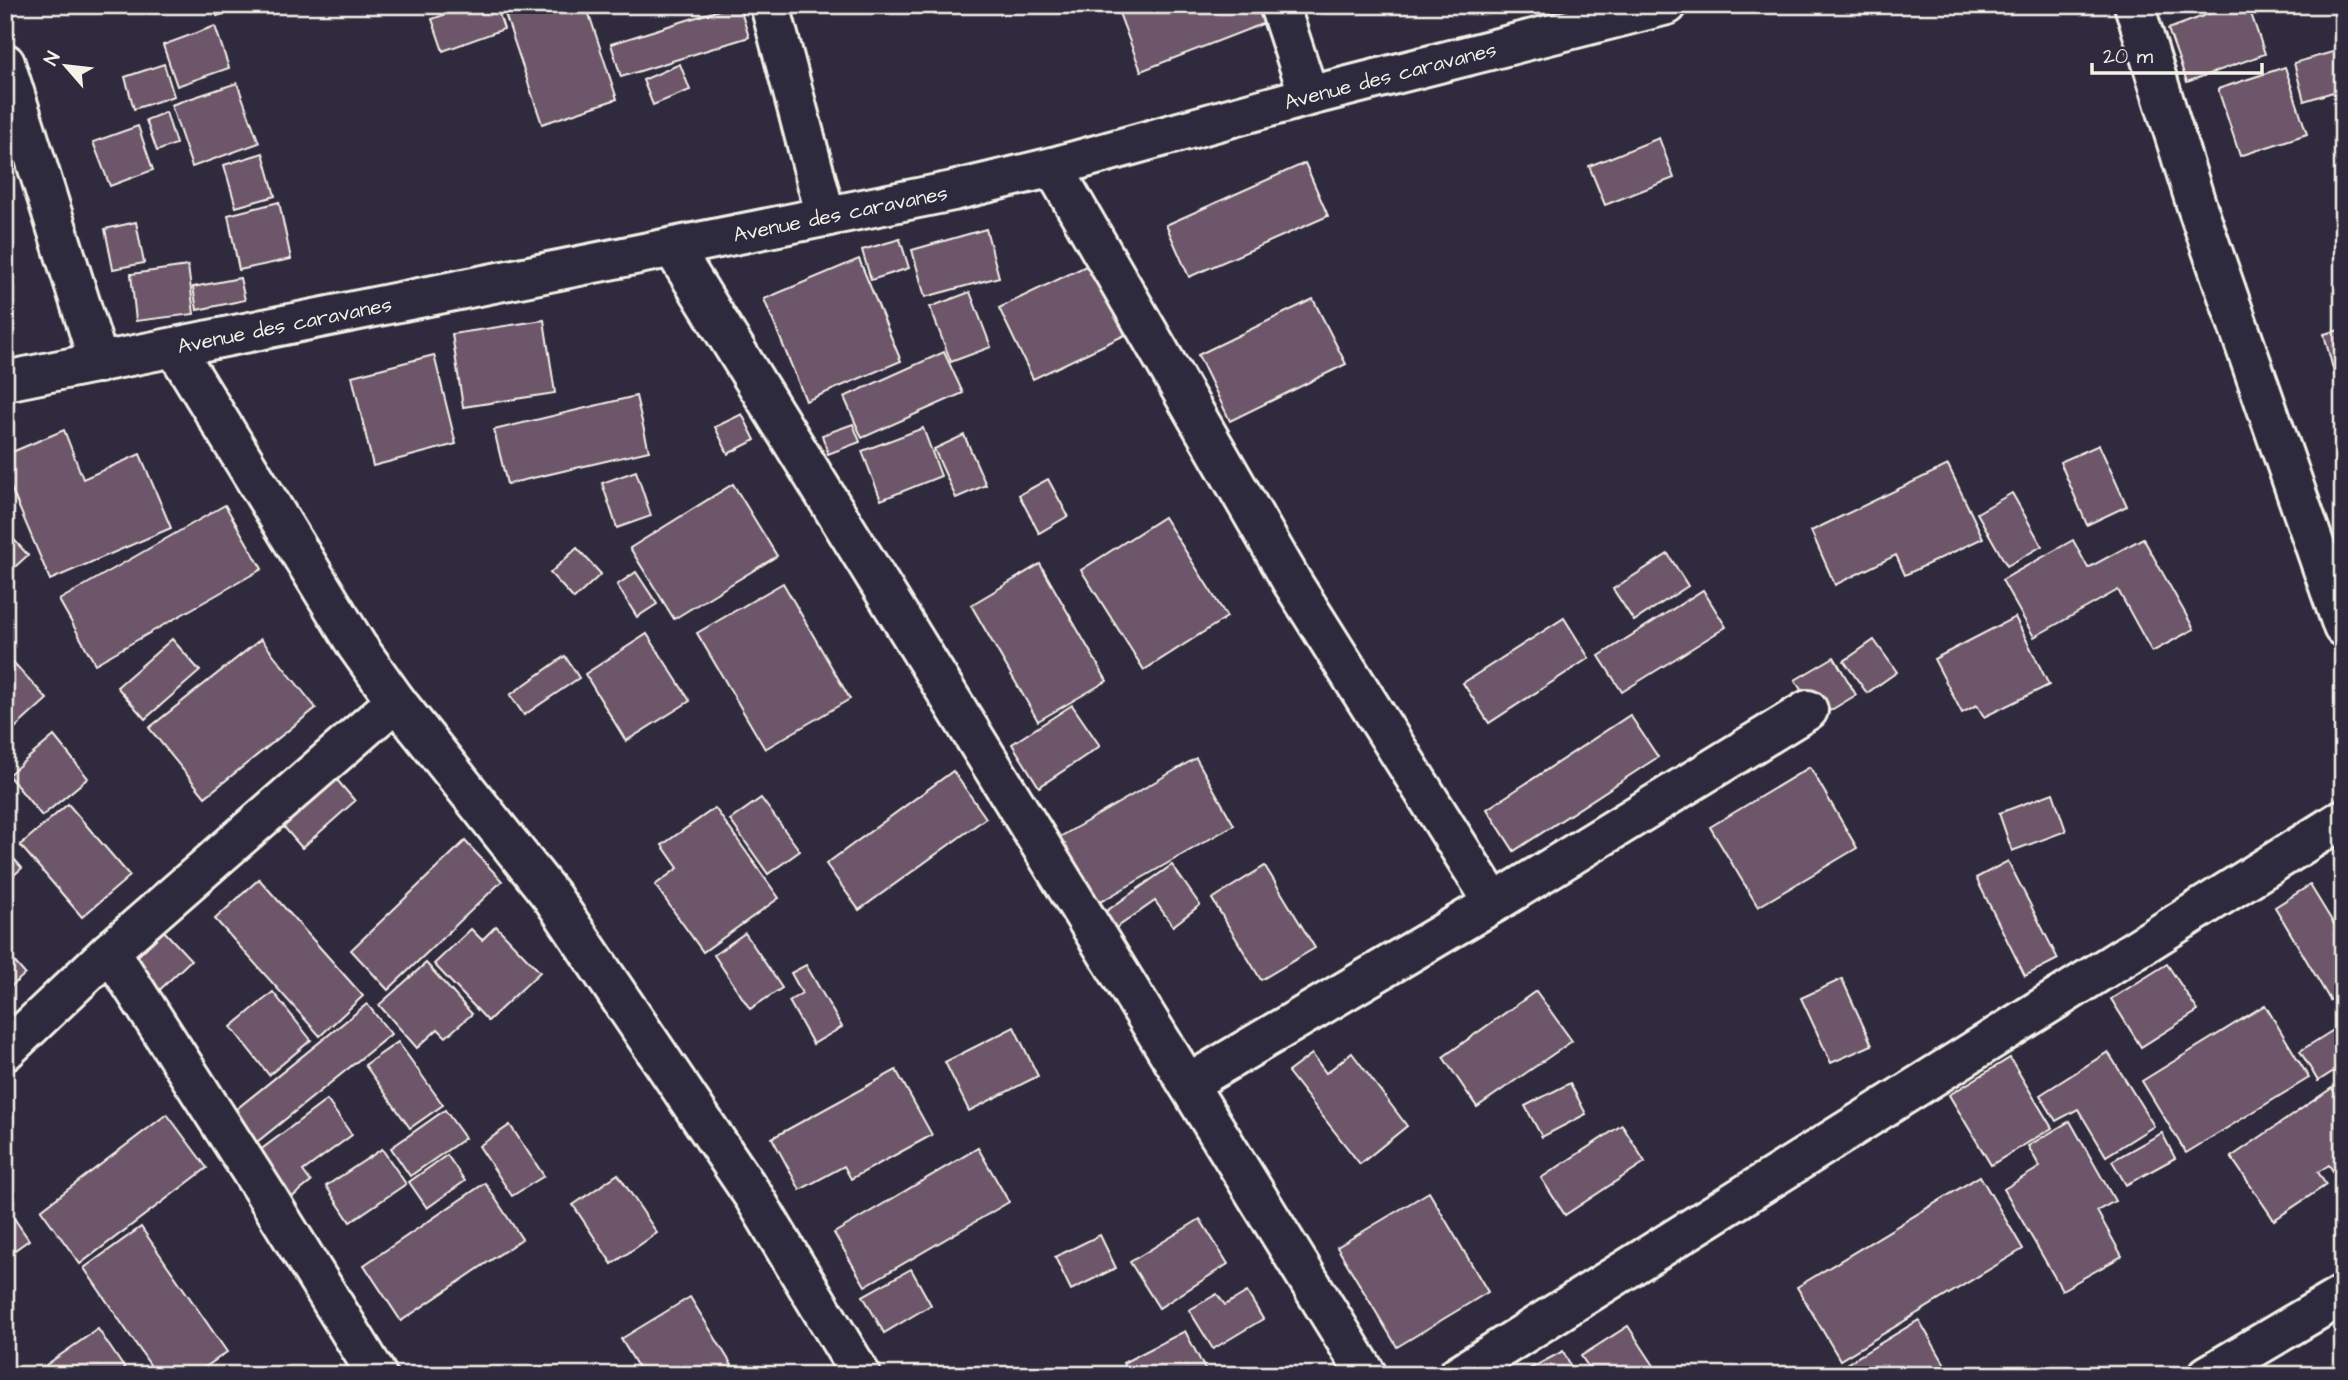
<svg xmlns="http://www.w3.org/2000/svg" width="2348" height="1380" viewBox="0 0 2348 1380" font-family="'Architects Daughter',sans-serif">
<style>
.building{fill:#6d566a;stroke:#f4f1e8;stroke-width:2}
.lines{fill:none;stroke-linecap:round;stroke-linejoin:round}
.minor-casing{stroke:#f4f1e8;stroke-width:44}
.minor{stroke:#2f2a3d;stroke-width:38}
.labels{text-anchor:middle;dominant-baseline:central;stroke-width:7;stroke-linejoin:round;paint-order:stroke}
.street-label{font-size:21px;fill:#f4f1e8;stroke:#2f2a3d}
</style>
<rect width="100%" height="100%" fill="#2f2a3d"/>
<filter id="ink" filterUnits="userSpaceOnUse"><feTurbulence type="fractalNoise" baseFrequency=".0143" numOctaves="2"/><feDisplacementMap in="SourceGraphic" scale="14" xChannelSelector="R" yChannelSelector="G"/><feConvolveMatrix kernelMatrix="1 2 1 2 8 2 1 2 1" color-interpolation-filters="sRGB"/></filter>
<g filter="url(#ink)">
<!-- building -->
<g class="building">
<path d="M213,5h38l-34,11z"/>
<path d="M471,5h25l8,24 -61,22 -11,-32z"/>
<path d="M502,5h84l31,94 -75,25z"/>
<path d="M735,5h4l10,32 -128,40 -10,-33z"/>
<path d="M1116,5h148l6,16 -129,50z"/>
<path d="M2233,5h15l17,49 -78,28 -19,-53z"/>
<path d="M215,26l14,42 -52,18 -14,-41z"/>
<path d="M2343,49v40l-39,12 -10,-38z"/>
<path d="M164,64l10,32 -40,13 -9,-32z"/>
<path d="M680,64l10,26 -37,15 -10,-25z"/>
<path d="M2285,67l22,67 -67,22 -22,-67z"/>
<path d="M237,83l22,60 -67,24 -21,-62z"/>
<path d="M166,112l10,32 -19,7 -11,-31z"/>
<path d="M138,126l15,44 -43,16 -17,-44z"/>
<path d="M1659,138l15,40 -69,27 -16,-39z"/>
<path d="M263,153l12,43 -39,11 -12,-42z"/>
<path d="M1305,163l23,53 -139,61 -23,-52z"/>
<path d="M279,202l12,57 -52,11 -11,-55z"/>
<path d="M136,222l8,41 -31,6 -8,-40z"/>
<path d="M986,229l13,48 -74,20 -13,-47z"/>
<path d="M900,239l9,29 -38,12 -9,-30z"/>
<path d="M859,259l42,102 -95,40 -42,-102z"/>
<path d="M1092,263l33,72 -92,44 -34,-71z"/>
<path d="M188,266l6,48 -58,7 -5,-47z"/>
<path d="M240,278l5,22 -48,10 -4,-23z"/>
<path d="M970,292l21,55 -40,15 -21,-55z"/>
<path d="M1313,299l33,65 -116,57 -32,-66z"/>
<path d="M544,320l11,73 -92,14 -11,-73z"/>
<path d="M2343,329v50l-7,2 -12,-47z"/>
<path d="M944,352l19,41 -101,45 -18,-41z"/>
<path d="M434,355l22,89 -83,22 -21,-90z"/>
<path d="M636,396l13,55 -142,33 -13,-54z"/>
<path d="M742,414l13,26 -27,14 -13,-27z"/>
<path d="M853,424l7,18 -32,12 -6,-19z"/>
<path d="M923,428l18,48 -60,24 -19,-49z"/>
<path d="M64,430l19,49 57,-25 31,74 -121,52 -45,-106v-19z"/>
<path d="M964,435l22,50 -30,13 -22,-49z"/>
<path d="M2099,445l28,61 -40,19 -27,-63z"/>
<path d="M1948,465l35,73 -78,37 -9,-20 -61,30 -24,-54z"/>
<path d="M636,471l15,45 -34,12 -15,-45z"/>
<path d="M1048,479l20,37 -29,17 -20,-38z"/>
<path d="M733,484l44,72 -103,63 -44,-71z"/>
<path d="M2012,493l30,53 -35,20 -30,-53z"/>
<path d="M225,505l37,64 -167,95 -36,-64z"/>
<path d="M1164,517l63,100 -83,53 -63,-100z"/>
<path d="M5,530l23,25 -23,21z"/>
<path d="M2143,538l51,91 -42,23 -34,-62 -84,47 -32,-57 71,-40 15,28z"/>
<path d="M577,548l24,26 -27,25 -24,-26z"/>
<path d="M1668,554l20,32 -54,35 -21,-32z"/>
<path d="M1040,564l67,117 -69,40 -67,-116z"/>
<path d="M636,572l21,32 -20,13 -20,-32z"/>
<path d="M783,583l67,116 -85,50 -68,-116z"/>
<path d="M1703,590l23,37 -104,65 -23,-36z"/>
<path d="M2015,617l34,68 -65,32 -7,-12 -15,8 -28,-54z"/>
<path d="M1564,618l25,40 -100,65 -26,-40z"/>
<path d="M647,634l43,67 -64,40 -41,-67z"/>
<path d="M172,639l28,32 -55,48 -28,-32z"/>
<path d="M261,639l55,69 -111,89 -56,-69z"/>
<path d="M1874,640l23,32 -30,21 -23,-32z"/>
<path d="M565,656l14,22 -55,37 -14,-20z"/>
<path d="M1834,657l22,38 -38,23 -23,-38z"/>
<path d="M13,662l34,37 -42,38v-67z"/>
<path d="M1072,705l28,41 -61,41 -27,-43z"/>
<path d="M1630,715l28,42 -144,94 -27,-42z"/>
<path d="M54,736l34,42 -46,38 -34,-41z"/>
<path d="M1196,758l38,67 -139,80 -37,-67z"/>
<path d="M1810,767l47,81 -99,59 -48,-80z"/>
<path d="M953,771l33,47 -127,92 -33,-46z"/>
<path d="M332,774l23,27 -53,47 -24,-28z"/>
<path d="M2053,793l13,38 -54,20 -13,-38z"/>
<path d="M761,798l39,53 -32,23 -38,-54z"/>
<path d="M68,804l62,72 -48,41 -62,-72z"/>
<path d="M715,808l64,90 -76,54 -48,-67 23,-17 -16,-23z"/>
<path d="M465,841l37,40 -114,109 -37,-40z"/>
<path d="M5,849l17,19 -17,15z"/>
<path d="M2008,861l50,98 -33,17 -49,-98z"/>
<path d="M1172,865l28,40 -27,21 -18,-25 -39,27 -11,-16z"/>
<path d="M1265,866l50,82 -54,32 -49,-81z"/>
<path d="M259,879l104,117 -43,40 -105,-117z"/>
<path d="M2310,885l33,54v53l-13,8 -55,-93z"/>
<path d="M496,926l44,46 -52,49 -54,-57 37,-35 11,11z"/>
<path d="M164,931l27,29 -43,41 -26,-30z"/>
<path d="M745,933l37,55 -32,21 -36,-54z"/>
<path d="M5,951l20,23 -20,18z"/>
<path d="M426,963l46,51 -26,23 -8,-8 -21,19 -38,-43z"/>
<path d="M2167,964l31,47 -57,36 -30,-48z"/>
<path d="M806,965l36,62 -29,17 -24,-43 13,-8 -11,-20z"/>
<path d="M1842,979l30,66 -41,18 -30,-65z"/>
<path d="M1536,991l36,50 -95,66 -34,-50z"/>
<path d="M273,992l38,48 -42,35 -38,-48z"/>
<path d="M367,1004l24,30 -134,108 -23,-31z"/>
<path d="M2265,1005l44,73 -123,75 -44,-72z"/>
<path d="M2343,1024v41l-25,16 -18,-30z"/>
<path d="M1014,1027l24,49 -69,35 -24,-49z"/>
<path d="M398,1042l45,63 -33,23 -45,-63z"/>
<path d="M2108,1052l46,74 -48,30 -28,-47 -22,12 -16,-26z"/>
<path d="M1352,1053l55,73 -47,38 -72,-92 24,-18 14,19z"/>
<path d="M2010,1058l42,70 -61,37 -42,-70z"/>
<path d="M896,1070l36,65 -81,44 -7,-13 -44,24 -28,-52z"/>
<path d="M1570,1083l16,31 -44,23 -17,-31z"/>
<path d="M2332,1088l11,16v82l-14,-21 -11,7 8,13 -52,35 -43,-63z"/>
<path d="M327,1100l25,35 -49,36 8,11 -19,15 -33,-46z"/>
<path d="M445,1110l20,28 -55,38 -19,-28z"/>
<path d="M167,1114l40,54 -127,96 -39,-54z"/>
<path d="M2070,1121l45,80 -18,10 25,45 -60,34 -58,-101 36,-22 -12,-21z"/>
<path d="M510,1125l34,51 -32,20 -33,-50z"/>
<path d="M1622,1125l23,37 -80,53 -24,-37z"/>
<path d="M2162,1133l13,25 -49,27 -14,-24z"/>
<path d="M978,1148l31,54 -144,84 -31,-53z"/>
<path d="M382,1149l24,35 -56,38 -24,-36z"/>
<path d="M447,1155l18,26 -38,27 -18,-26z"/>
<path d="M618,1174l39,59 -45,31 -39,-59z"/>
<path d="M1980,1176l43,73 -183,111 -43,-73z"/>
<path d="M485,1183l37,56 -121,82 -37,-56z"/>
<path d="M1429,1192l59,100 -91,55 -60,-100z"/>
<path d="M5,1205l24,35 -24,17z"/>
<path d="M1200,1219l28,45 -69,44 -29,-46z"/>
<path d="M141,1227l86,125 -33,23h-37l-73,-107z"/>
<path d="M1100,1235l16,33 -45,22 -16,-33z"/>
<path d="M911,1269l20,36 -47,28 -21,-37z"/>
<path d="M1247,1292l16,27 -50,30 -24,-39 28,-16 8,11z"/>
<path d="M690,1297l48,78h-95l-22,-36z"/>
<path d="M1919,1320l32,55h-123z"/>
<path d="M1628,1326l32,49h-66l-13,-19z"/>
<path d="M98,1329l31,46h-77l-6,-10z"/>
<path d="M1185,1331l23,44h-79l-6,-12z"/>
<path d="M1563,1351l12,24h-57z"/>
</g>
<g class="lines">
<defs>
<g id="minor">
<path d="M770,5l56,212"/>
<path d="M1279,5l30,91"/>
<path d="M2134,5l63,202 146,420"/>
<path d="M5,63l94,300"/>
<path d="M1053,167l239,415 202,321"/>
<path d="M673,248l694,1127"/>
<path d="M175,348l182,298 39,55 156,196 202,300 107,178"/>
<path id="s1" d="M5,381l948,-190 100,-24 256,-71 358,-91"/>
<path d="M110,951l153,239 114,185"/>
<path d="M5,1051l105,-100 286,-250"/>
<path d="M1188,1084l306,-181 314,-193"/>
<path d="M1458,1375l885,-556"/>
<path d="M2208,1375l135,-80"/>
</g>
</defs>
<!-- minor casing -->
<use href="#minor" class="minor-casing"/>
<!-- minor -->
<use href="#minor" class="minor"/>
</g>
</g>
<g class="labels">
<!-- street labels -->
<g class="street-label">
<text stroke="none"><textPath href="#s1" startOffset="1419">Avenue des caravanes</textPath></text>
<text stroke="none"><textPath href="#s1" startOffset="852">Avenue des caravanes</textPath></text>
<text stroke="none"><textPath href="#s1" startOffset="285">Avenue des caravanes</textPath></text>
</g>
</g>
<!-- margin -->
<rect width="2348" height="1380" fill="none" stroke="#2f2a3d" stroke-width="28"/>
<rect x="14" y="14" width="2320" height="1352" fill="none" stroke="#f4f1e8" stroke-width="2.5" filter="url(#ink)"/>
<!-- north arrow -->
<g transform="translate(66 66) rotate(298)" stroke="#2f2a3d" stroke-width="5" paint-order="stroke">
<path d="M0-5L12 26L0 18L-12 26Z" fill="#f4f1e8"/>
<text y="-10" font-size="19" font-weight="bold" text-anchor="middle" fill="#f4f1e8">N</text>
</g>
<!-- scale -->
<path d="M2092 63v10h170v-10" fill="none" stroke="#f4f1e8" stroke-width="3.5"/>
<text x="2103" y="63" font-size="21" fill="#f4f1e8" stroke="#2f2a3d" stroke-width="5" paint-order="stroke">20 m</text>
</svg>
